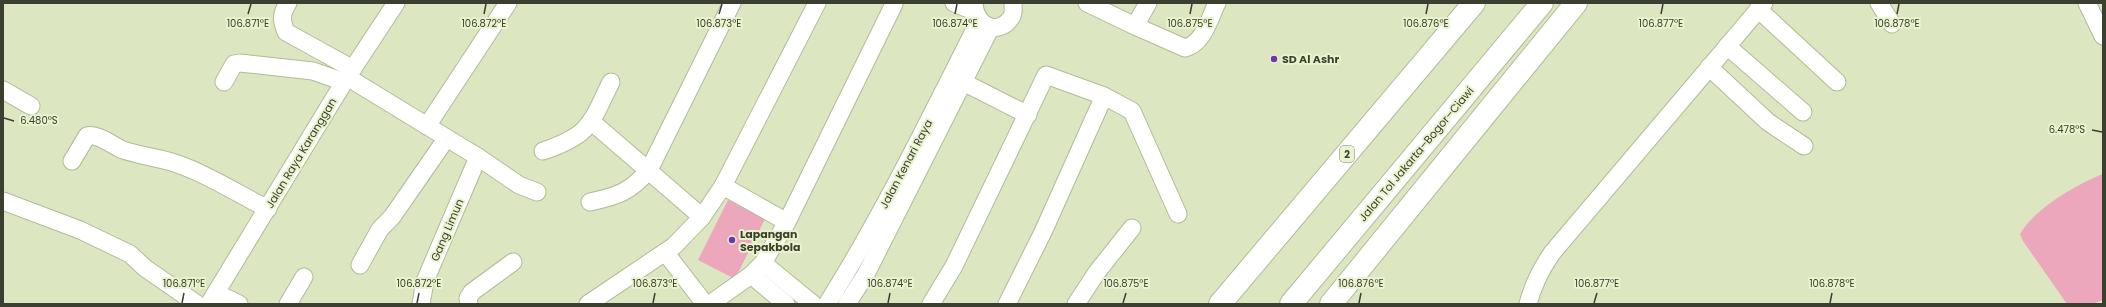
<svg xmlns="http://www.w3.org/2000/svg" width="2106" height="307" viewBox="0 0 2106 307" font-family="Poppins,sans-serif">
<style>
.green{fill:#eda7bc}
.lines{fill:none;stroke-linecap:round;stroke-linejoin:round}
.minor-casing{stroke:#b1bb97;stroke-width:19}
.highway-casing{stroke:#b1bb97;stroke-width:24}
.minor{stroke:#fff;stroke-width:17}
.highway{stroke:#fff;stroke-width:22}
.ticks{fill:none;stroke:#3b3f30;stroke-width:1.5}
.poi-dot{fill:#6c37ae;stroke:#e9f3cd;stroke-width:1.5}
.labels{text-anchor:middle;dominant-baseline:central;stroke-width:4;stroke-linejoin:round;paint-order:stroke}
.shield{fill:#e9f3cd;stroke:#6f755f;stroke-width:1}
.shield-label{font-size:10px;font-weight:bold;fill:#3b3f30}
.poi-label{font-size:11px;font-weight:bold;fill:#3b3f30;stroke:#e9f3cd;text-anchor:start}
.street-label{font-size:11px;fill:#3b3f30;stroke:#e9f3cd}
.ticks-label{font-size:10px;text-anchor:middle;fill:#3b3f30;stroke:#e9f3cd;stroke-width:4;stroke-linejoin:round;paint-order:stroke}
</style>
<rect width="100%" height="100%" fill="#dce6c1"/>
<!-- green -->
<g class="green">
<path d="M2103,174v126l-11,4h-25l-44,-63 -3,-7c14,-25 57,-50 83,-60z"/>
<path d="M728,200l37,19 -30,60 -37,-19z"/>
</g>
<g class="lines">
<defs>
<g id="minor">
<path d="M288,3c-7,11 -7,17 -2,29l67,37"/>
<path d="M954,3l20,8"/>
<path d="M974,3c1,24 26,34 38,13 2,-4 1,-9 1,-13"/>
<path d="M1087,3l48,23 13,-23"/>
<path d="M1879,3l13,21"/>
<path d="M2087,3l16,33"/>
<path d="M1758,9l79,73"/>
<path d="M1135,26l50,22c19,-5 24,-29 32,-45"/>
<path d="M1727,46l76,66"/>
<path d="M1709,67l59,55 36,24"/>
<path d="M347,77l131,80 41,28 18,7"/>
<path d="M224,82l10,-18 6,-1 73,8 31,11"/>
<path d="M963,82l65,33"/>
<path d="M3,90l28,16"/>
<path d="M592,122l110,95"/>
<path d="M427,126l81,-123"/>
<path d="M543,151c47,-16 47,-26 68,-69"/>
<path d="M72,161l15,-25c11,-3 26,10 36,14 15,5 30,7 45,11 35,10 68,32 100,48"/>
<path d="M723,186l64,36"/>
<path d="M3,201l77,29 50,24 15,14 52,36"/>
<path d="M590,202c28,-6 40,-10 59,-32l83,-167"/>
<path d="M665,252l40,52"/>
<path d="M763,263l50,41"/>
<path d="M360,265l20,-36 12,-12 54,-78"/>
<path d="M751,275l35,29"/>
<path d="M216,293l23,11"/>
<path d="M209,304l135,-222 52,-79"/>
<path d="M288,304l16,-27"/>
<path d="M421,304l4,-23 53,-124"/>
<path d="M469,304l-1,-6 4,-6 41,-30"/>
<path d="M588,304l86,-58 28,-29 21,-31 94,-183"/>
<path d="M710,304l41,-29 12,-12 24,-41 107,-218"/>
<path d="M827,304c57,-91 104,-188 152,-283"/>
<path d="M847,304l19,-30 125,-247"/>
<path d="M931,304l23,-38 92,-191 58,21 28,15 46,103"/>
<path d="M1007,304l36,-72 61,-136"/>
<path d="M1076,304l21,-32 35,-44"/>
<path d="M1528,304c5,-19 13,-35 24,-51l212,-250"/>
</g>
<g id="highway">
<path d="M1220,304l254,-301"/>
<path d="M1291,304l251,-301"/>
<path d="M1331,304l245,-301"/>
</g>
</defs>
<!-- minor casing -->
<use href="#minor" class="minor-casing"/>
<!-- highway casing -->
<use href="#highway" class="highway-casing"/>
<!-- minor -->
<use href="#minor" class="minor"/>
<!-- highway -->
<use href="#highway" class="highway"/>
</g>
<!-- ticks -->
<path class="ticks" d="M248,14l3,-10M484,14l2,-10M719,14l3,-10M955,14l2,-10M1190,14l2,-10M1426,14l2,-10M1661,14l2,-10M1897,14l2,-10M4,118l10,3M2092,130l10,2M182,303l2,-10M417,303l2,-10M653,303l2,-10M888,303l2,-10M1123,303l3,-10M1359,303l2,-10M1594,303l3,-10M1830,303l2,-10"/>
<!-- markers -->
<g class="poi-dot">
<circle cx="1274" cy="59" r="4"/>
<circle cx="732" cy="240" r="4"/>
</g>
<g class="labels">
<!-- shield labels -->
<rect class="shield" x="1340" y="146" width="14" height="16" rx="3"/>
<g class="shield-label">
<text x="1347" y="154">2</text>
</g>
<!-- poi labels -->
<g class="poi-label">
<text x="1282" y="59">SD Al Ashr</text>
<text x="740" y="234">Lapangan<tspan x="740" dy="13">Sepakbola</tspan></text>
</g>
<!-- street labels -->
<g class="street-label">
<text transform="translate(301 153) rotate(-59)">Jalan Raya Karanggan</text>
<text transform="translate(1416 154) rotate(-50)">Jalan Tol Jakarta–Bogor–Ciawi</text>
<text transform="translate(906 164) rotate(-62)">Jalan Kenari Raya</text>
<text transform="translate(447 230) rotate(-67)">Gang Limun</text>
</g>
</g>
<g class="ticks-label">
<text x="484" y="27">106.872°E</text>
<text x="719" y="27">106.873°E</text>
<text x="1426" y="27">106.876°E</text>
<text x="1661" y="27">106.877°E</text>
<text x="248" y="27">106.871°E</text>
<text x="955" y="27">106.874°E</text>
<text x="1190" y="27">106.875°E</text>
<text x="1897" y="27">106.878°E</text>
<text x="39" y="124">6.480°S</text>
<text x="2067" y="133">6.478°S</text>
<text x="184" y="287">106.871°E</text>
<text x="419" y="287">106.872°E</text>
<text x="655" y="287">106.873°E</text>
<text x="890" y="287">106.874°E</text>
<text x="1126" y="287">106.875°E</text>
<text x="1361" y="287">106.876°E</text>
<text x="1597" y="287">106.877°E</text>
<text x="1832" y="287">106.878°E</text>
</g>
<!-- border -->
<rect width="2106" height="307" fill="none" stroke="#3b3f30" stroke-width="8"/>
</svg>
